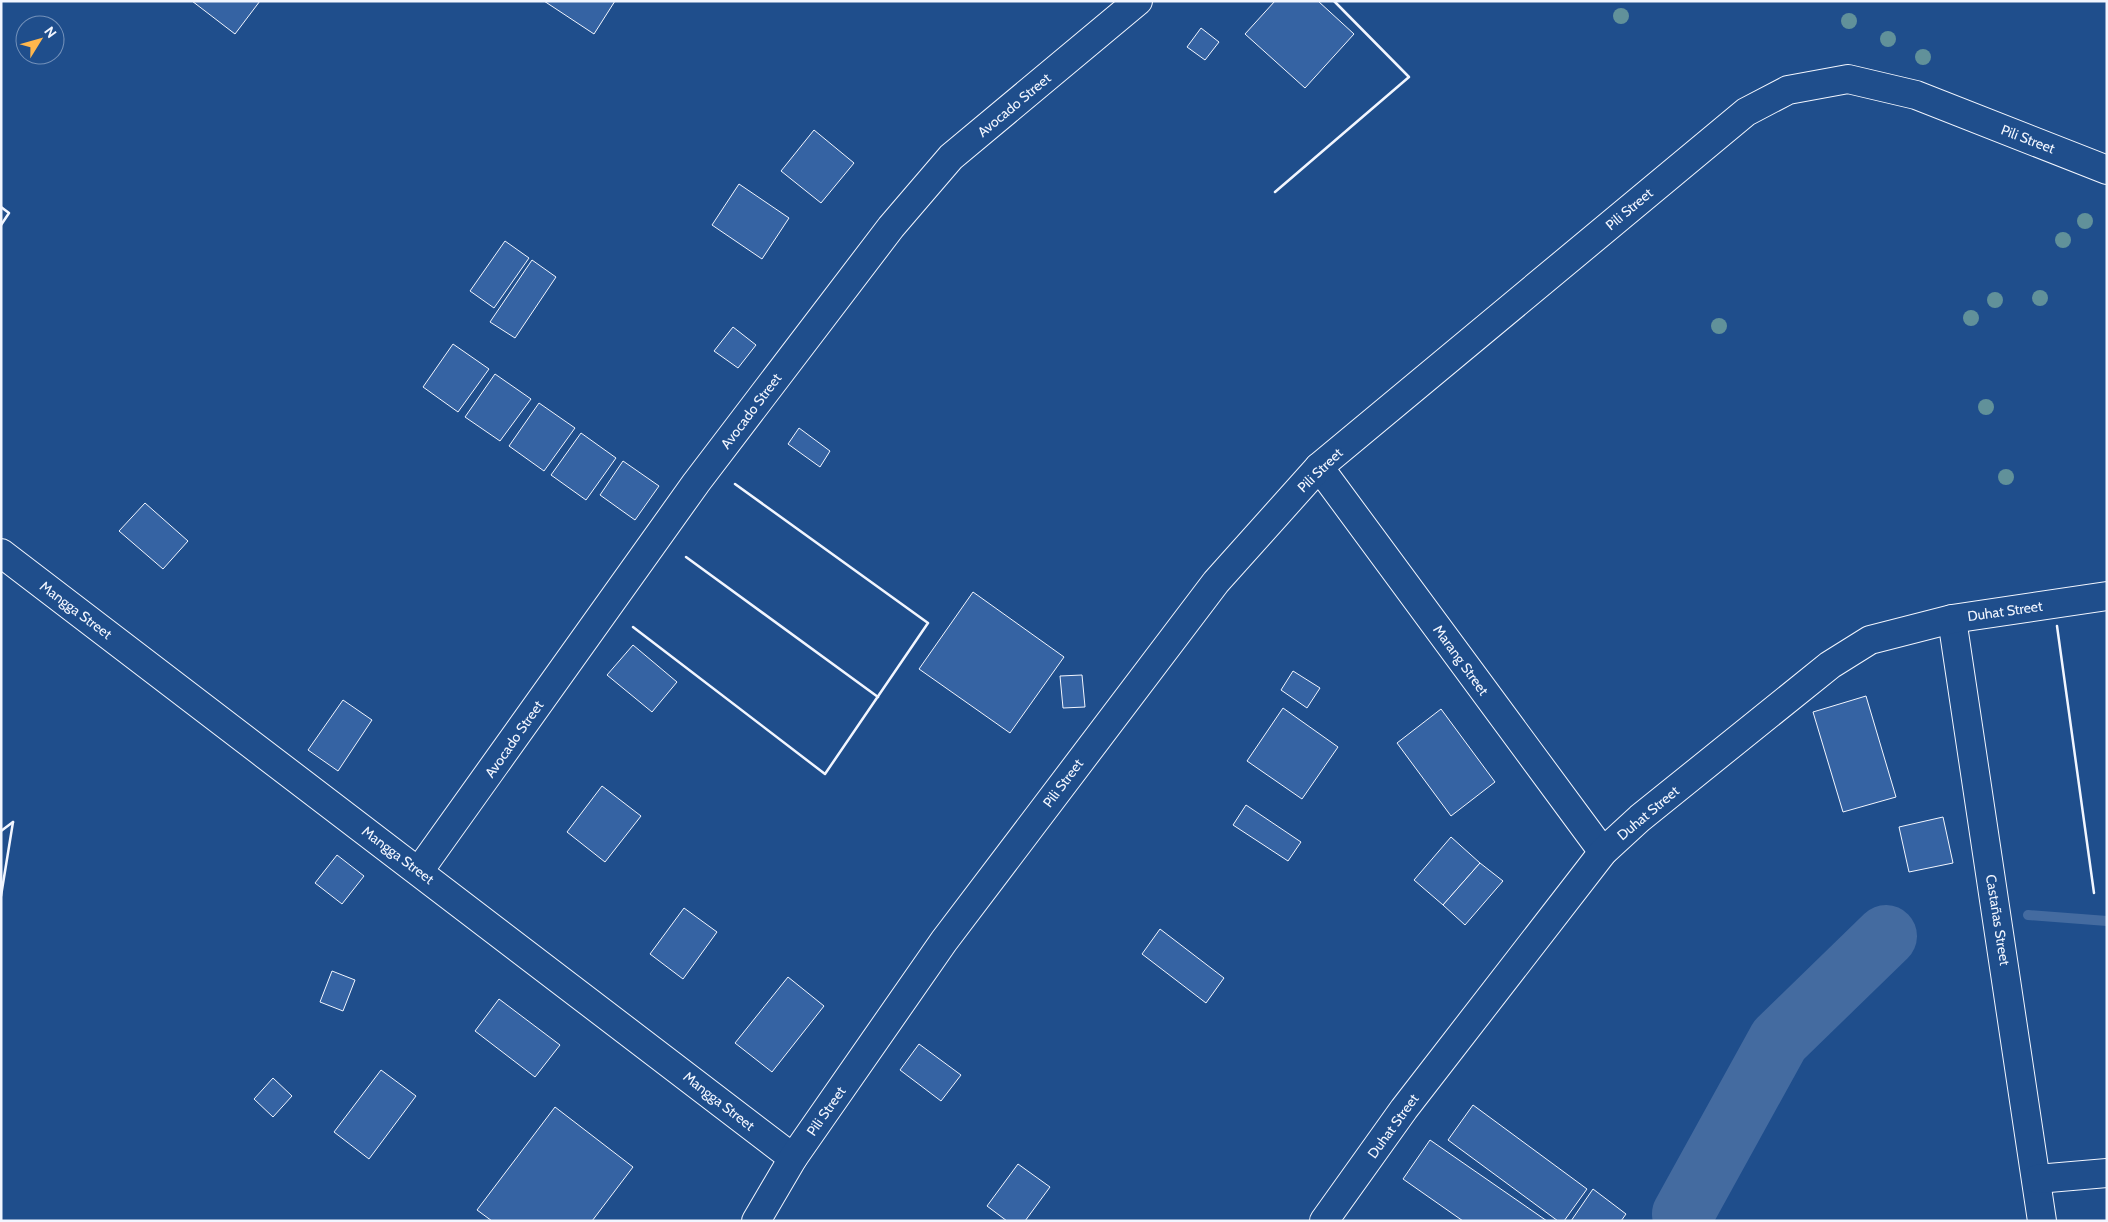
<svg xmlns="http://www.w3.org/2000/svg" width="2108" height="1222" viewBox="0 0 2108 1222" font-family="Cabin,sans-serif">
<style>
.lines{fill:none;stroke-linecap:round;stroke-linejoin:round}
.stream{stroke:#446ba0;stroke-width:10}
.river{stroke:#446ba0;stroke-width:62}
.building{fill:#3563a3;stroke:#f2f6ff}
.minor-casing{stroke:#f2f6ff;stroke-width:30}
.minor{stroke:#1f4e8c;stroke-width:28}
.wall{stroke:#f2f6ff;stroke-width:2.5}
.tree{fill:#61919a}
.labels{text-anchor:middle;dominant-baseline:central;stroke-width:4;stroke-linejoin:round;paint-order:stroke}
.street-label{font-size:14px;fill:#f2f6ff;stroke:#1f4e8c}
</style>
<rect width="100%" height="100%" fill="#1f4e8c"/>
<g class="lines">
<!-- stream -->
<path class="stream" d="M2028,915l79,6"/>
<!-- river -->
<path class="river" d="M1684,1221l-1,-7 96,-174 107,-104"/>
</g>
<!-- building -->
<g class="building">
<path d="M192,1h68l-25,33z"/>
<path d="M544,1h71l-21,33z"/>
<path d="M1275,1h43l36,33 -49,54 -60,-54z"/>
<path d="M1201,28l18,14 -14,18 -18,-13z"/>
<path d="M814,130l40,33 -33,40 -40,-32z"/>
<path d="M739,184l50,34 -27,41 -50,-34z"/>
<path d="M505,241l24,17 -35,50 -24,-17z"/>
<path d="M532,260l24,17 -41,61 -25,-16z"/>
<path d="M733,327l23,18 -18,23 -24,-17z"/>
<path d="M453,344l36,25 -31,43 -35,-25z"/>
<path d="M495,374l36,25 -31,42 -35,-24z"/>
<path d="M539,403l36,25 -31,43 -35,-25z"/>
<path d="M799,428l31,23 -10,16 -32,-23z"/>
<path d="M581,433l35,25 -30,42 -35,-25z"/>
<path d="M623,461l36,25 -24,34 -35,-25z"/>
<path d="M145,503l43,38 -25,28 -44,-38z"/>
<path d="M973,592l91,65 -54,76 -91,-64z"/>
<path d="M633,645l44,37 -25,30 -45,-37z"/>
<path d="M1293,671l27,17 -13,20 -26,-18z"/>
<path d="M1082,675l3,32 -22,1 -3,-32z"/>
<path d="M1866,696l30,101 -53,15 -30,-100z"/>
<path d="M343,700l29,20 -34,51 -30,-21z"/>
<path d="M1283,708l55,39 -36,52 -55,-38z"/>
<path d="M1441,709l54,73 -44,34 -54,-73z"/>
<path d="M602,786l39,30 -36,46 -38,-30z"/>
<path d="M1246,805l55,37 -13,19 -55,-36z"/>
<path d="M1943,817l10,46 -44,9 -10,-45z"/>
<path d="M1451,837l29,26 -37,42 -29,-25z"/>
<path d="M337,855l27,21 -22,28 -27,-21z"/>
<path d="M1480,863l23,18 -38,44 -22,-20z"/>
<path d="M684,908l33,24 -34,47 -33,-25z"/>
<path d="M1160,929l64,49 -18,25 -64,-49z"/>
<path d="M332,971l23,9 -12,31 -23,-9z"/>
<path d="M788,977l36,29 -52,66 -37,-29z"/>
<path d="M499,999l61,46 -25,32 -60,-46z"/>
<path d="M919,1044l42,31 -20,26 -41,-31z"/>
<path d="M381,1070l35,26 -47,63 -35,-27z"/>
<path d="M273,1078l19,18 -19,21 -19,-18z"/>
<path d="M1473,1105l114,84 -23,32h-6l-110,-81z"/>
<path d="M555,1107l78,60 -41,54h-100l-15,-11z"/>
<path d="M1430,1140l117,81h-84l-60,-42z"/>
<path d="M1018,1164l32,23 -25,34h-18l-20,-15z"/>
<path d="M1593,1189l33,25 -5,7h-50z"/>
</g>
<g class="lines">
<defs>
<g id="minor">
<path d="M1319,467l284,385"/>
<path d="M1,553l792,605"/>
<path d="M1952,619l90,602"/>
<path d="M419,871l277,-388 195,-256 60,-70 187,-156"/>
<path d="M2037,1179l70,-6"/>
<path d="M756,1221l37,-63 151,-217 272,-359 103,-115 427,-355 42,-22 60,-11 68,16 191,75"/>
<path d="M1324,1221l80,-112 199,-257 37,-34 190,-153 40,-25 82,-21 155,-23"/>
</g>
</defs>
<!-- minor casing -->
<use href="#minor" class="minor-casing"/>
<!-- minor -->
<use href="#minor" class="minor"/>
<!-- wall -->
<g class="wall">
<path d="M1275,192l134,-115 -75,-76"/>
<path d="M1,207l8,6 -8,12"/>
<path d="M686,557l192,140"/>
<path d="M2057,626l37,267"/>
<path d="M633,627l192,147 103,-151 -193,-139"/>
<path d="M1,831l12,-9"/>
<path d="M1,896l12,-74"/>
</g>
</g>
<!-- trees -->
<g class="tree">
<circle cx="1621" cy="16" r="8"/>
<circle cx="1849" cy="21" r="8"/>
<circle cx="1888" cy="39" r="8"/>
<circle cx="1923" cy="57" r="8"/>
<circle cx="2085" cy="221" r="8"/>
<circle cx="2063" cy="240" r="8"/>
<circle cx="2040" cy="298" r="8"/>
<circle cx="1995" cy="300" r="8"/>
<circle cx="1971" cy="318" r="8"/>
<circle cx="1719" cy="326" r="8"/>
<circle cx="1986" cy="407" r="8"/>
<circle cx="2006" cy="477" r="8"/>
</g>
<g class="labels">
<!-- street labels -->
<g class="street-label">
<text transform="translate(1014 105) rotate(-40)">Avocado Street</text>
<text transform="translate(2028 139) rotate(21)">Pili Street</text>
<text transform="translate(1629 209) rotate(-40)">Pili Street</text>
<text transform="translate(751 411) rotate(-53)">Avocado Street</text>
<text transform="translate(1320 470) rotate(-44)">Pili Street</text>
<text transform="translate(76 610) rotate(37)">Mangga Street</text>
<text transform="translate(2005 611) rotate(-8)">Duhat Street</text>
<text transform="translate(1461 660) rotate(54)">Marang Street</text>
<text transform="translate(514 739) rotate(-55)">Avocado Street</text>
<text transform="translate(1063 783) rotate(-53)">Pili Street</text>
<text transform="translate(1648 813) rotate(-40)">Duhat Street</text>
<text transform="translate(398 855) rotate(37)">Mangga Street</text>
<text transform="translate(1998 920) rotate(81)">Castañas Street</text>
<text transform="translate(719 1101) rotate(38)">Mangga Street</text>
<text transform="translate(826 1111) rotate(-55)">Pili Street</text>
<text transform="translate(1393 1126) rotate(-54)">Duhat Street</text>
</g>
</g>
<!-- border -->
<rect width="2108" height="1222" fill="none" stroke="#f2f6ff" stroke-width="5"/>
<!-- north arrow -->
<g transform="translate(40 40) rotate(53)"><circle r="24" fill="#1f4e8c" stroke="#7391ba"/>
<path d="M0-4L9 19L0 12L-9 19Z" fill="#ffb74d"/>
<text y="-8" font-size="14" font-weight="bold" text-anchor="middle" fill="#f2f6ff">N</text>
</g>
</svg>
